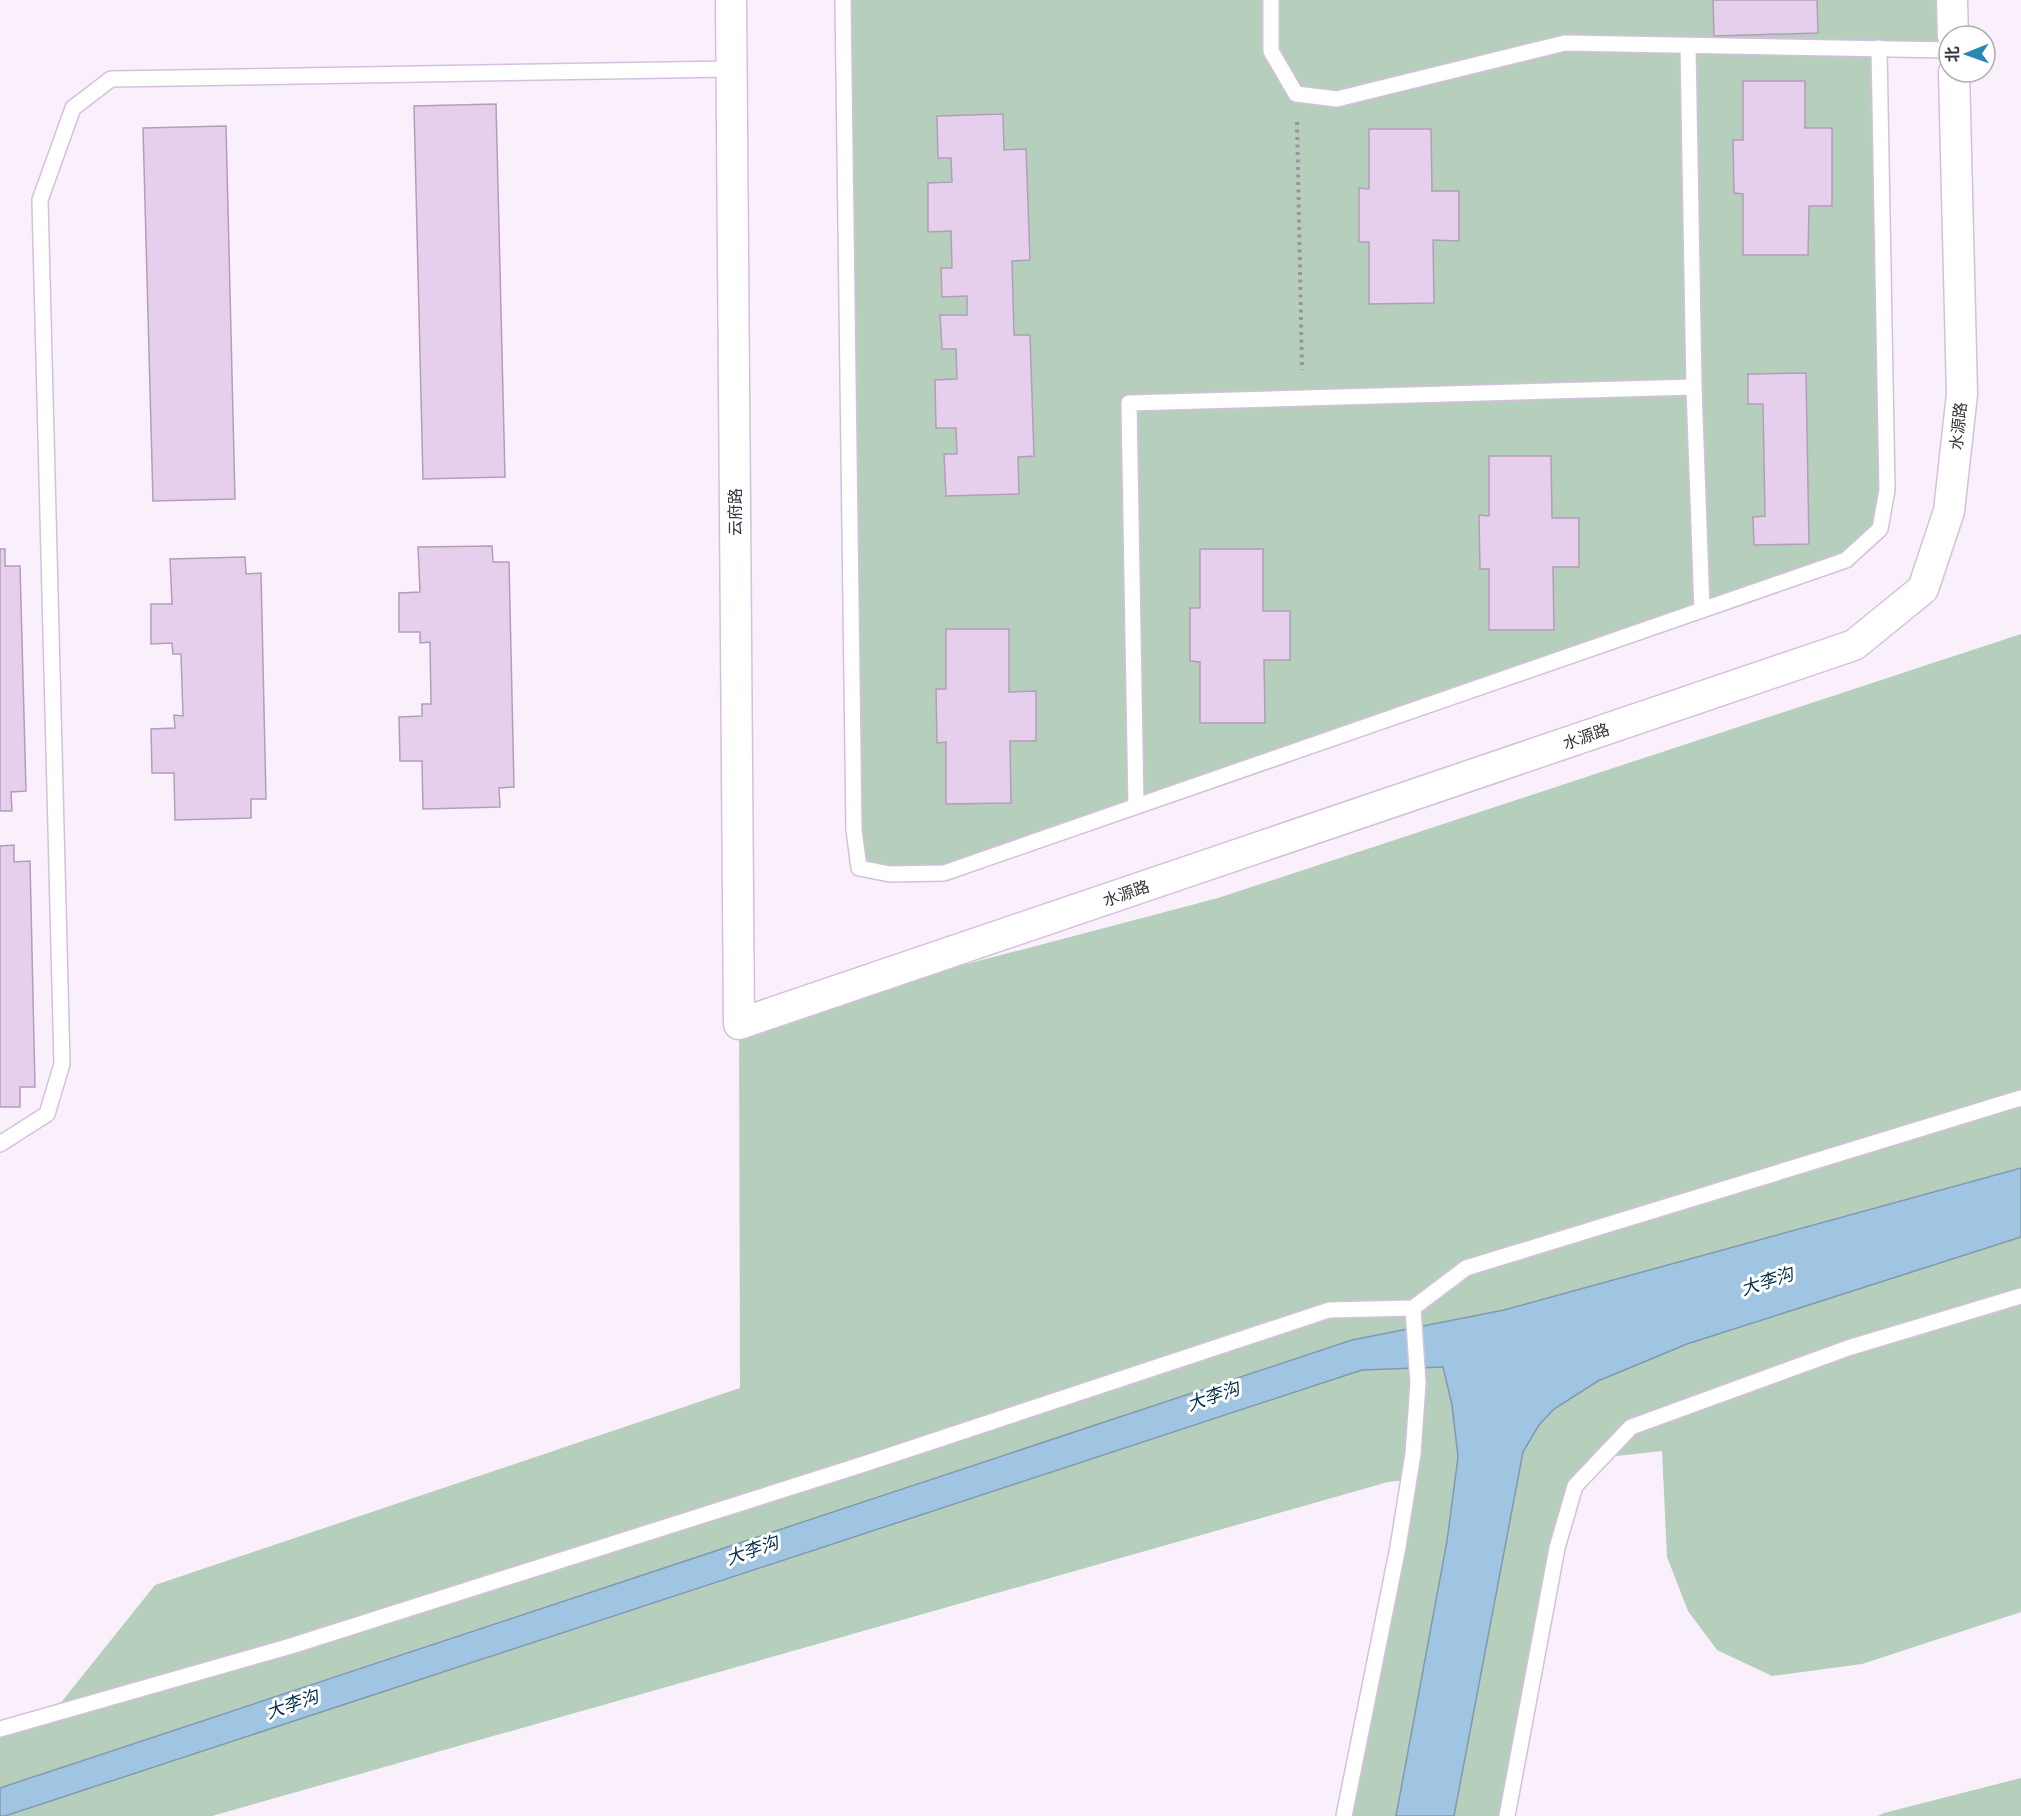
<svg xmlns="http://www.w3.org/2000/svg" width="2021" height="1816" viewBox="0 0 2021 1816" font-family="'PT Sans Narrow','Noto Sans SC',sans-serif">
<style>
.green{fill:#b5cfbc}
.water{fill:#a0c5e2;stroke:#8199b0;stroke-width:1.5}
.building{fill:#e6cfed;stroke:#b39dba;stroke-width:1.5}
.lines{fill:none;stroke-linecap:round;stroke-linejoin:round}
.service-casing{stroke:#d6bfdd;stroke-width:18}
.minor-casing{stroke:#d6bfdd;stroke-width:33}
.path{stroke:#9b929e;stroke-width:4;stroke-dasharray:3 4.5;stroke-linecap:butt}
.service{stroke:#fff;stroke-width:15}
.minor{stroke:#fff;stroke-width:30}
.labels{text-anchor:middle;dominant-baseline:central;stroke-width:6;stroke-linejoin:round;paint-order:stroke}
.street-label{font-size:16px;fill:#3a323d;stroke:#fff}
.water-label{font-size:18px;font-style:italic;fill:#002e4a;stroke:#fff}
</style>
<rect width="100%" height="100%" fill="#f9f0fc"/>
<!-- green -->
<g class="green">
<path d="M845,0h1107l-3,50 -69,-2v481l-34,31 -902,313 -85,-5z"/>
<path d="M2021,634v978l-159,52 -90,12 -55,-26 -29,-39 -21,-54 -5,-106 -64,7 -23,28 -68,330h-163l60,-305 13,-32 -29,3 -1176,334h-212v-87l51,-14 104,-130 585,-197 -1,-364 479,-126z"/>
<path d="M2021,1778v38h-143l6,-3z"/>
</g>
<!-- water -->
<path class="water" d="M2021,1168v69l-334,107 -89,37 -44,28 -15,16 -16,27 -69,364h-58l51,-275 11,-84 -6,-52 -9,-38 -81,3 -1357,446h-5v-28l1352,-448 152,-30z"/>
<!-- building -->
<g class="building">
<path d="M1713,0h104l1,33 -104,3z"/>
<path d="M1743,81h62v47h27v78h-23l-1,49h-65v-61l-9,-1 -1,-53h10z"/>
<path d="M496,104l9,373 -82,2 -9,-373z"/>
<path d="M1003,114l1,36 22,-1 4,111 -18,1 2,74h16l4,121 -16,1 1,37 -73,2 -2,-42h13l-1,-26h-20l-1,-48 22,-1 -1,-30h-14l-2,-34h27v-19l-25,1 -1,-29h11l-1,-37 -23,1v-49l24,-1 -1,-24h-13l-1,-42z"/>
<path d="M226,126l9,373 -82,2 -10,-373z"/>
<path d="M1369,129h62l1,62h27v50l-26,-1 1,63 -65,1v-62h-10v-54l10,1z"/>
<path d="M1806,373l3,171 -55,1 -1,-28 12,-1 -2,-112h-15v-30z"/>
<path d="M1489,456h62l1,62h27v49h-26l1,63h-65v-61h-9l-1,-54 10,1z"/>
<path d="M492,546l1,16h16l5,225 -15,1 1,19 -77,2 -1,-48h-22l-1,-44 23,-1v-12h9l-1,-62 -10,1v-11h-21v-39l21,-1 -2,-45z"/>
<path d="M0,549h5v17h15l6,225 -15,1 1,19h-12z"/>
<path d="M1200,549h63v62h27v49h-26l1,63h-65v-61l-10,-1v-53h10z"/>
<path d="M245,557l1,17 15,-1 5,226h-15v19l-76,2 -1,-47h-22l-1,-44 24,-1 -1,-13 9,1 -2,-62h-8l-1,-11 -21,1v-40h21l-2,-45z"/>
<path d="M946,629h63v63l27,-1v50h-26l1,62 -65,1v-62l-9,1 -1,-54h10z"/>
<path d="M14,845v17l16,-1 5,226h-15v20h-20v-261z"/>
</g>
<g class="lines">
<defs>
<g id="service">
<path d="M843,0l11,830 5,38 31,6 54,-1 902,-313 34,-31 7,-39 -8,-442"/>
<path d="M1271,0v51l25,43 41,5 228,-56 384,7"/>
<path d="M1694,387l8,223"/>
<path d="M1136,806l-7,-403 565,-16 -6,-341"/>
<path d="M0,1144l47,-30 15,-50 -22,-864 33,-92 38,-29 620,-10"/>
<path d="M0,1729l291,-83 573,-182 465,-154 84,-2 53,-40 555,-170"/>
<path d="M1344,1816l54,-269 15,-93 5,-71 -5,-75"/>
<path d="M1507,1816l50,-268 18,-62 56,-59 217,-79 173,-52"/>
</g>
<g id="minor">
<path d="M731,0l8,1024 1115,-379 69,-56 26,-78 13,-117 -8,-322"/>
<path d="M1952,0l1,36"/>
</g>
</defs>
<!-- service casing -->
<use href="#service" class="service-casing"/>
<!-- minor casing -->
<use href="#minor" class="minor-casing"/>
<!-- path -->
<path class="path" d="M1297,122l5,248"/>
<!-- service -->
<use href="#service" class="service"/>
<!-- minor -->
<use href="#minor" class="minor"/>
</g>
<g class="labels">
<!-- street labels -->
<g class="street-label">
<text transform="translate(1958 426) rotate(-84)">水源路</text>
<text transform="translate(735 512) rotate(-90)">云府路</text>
<text transform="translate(1586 736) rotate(-19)">水源路</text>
<text transform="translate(1126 893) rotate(-19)">水源路</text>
</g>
<!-- water labels -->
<g class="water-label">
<text transform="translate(1767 1281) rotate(-18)">大李沟</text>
<text transform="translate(1213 1396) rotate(-19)">大李沟</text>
<text transform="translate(752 1550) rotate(-19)">大李沟</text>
<text transform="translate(292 1704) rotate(-19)">大李沟</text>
</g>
</g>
<!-- north arrow -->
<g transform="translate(1967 54) rotate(269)"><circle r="28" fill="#ffffff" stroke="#b0adb1" stroke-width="1.5"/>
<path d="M0-4.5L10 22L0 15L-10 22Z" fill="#2987b3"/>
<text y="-9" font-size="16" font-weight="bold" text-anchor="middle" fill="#3a323d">北</text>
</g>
</svg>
